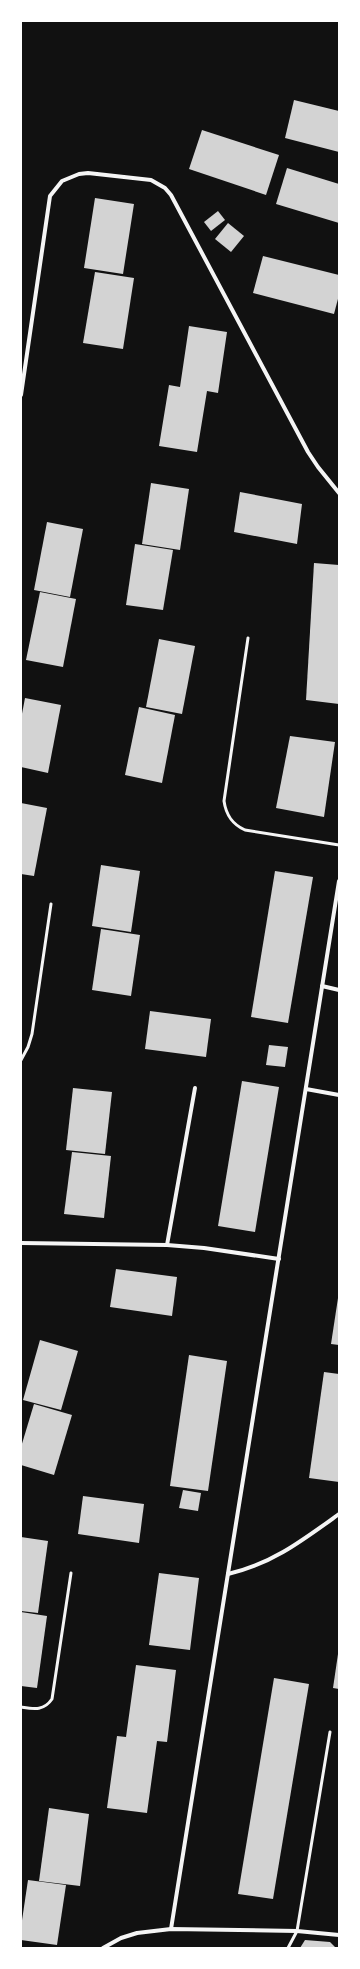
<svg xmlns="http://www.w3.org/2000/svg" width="360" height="1969" viewBox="0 0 360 1969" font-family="Inter,sans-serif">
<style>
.building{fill:#d3d3d3}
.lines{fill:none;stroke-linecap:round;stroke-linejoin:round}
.service{stroke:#f5f5f5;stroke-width:3}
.minor{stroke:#f5f5f5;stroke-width:4}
</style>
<rect width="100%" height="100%" fill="#111"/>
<!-- building -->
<g class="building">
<path d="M294,100l45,11v41l-54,-14z"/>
<path d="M202,130l77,25 -13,40 -77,-26z"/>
<path d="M287,168l52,16v39l-63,-19z"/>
<path d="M95,198l39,6 -11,70 -39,-6z"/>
<path d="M218,211l7,9 -14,11 -7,-9z"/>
<path d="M228,223l16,13 -13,16 -16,-13z"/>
<path d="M263,256l76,19v20l-5,19 -81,-21z"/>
<path d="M95,272l39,6 -11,71 -40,-6z"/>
<path d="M189,326l38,6 -9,61 -11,-2 -10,61 -38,-6 10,-61 11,2z"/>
<path d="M151,483l38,6 -9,61 -38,-6z"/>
<path d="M240,492l62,12 -5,40 -63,-12z"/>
<path d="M47,522l36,7 -13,68 -36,-7z"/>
<path d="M135,544l38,6 -10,60 -37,-5z"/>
<path d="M314,563l25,2v139l-33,-4z"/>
<path d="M40,592l36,7 -13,68 -37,-7z"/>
<path d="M159,639l36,7 -13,68 -36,-7z"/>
<path d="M25,698l36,7 -13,68 -27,-6v-48z"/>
<path d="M139,707l36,8 -13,68 -37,-8z"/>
<path d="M290,736l45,6 -11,75 -48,-9z"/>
<path d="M21,803l26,5 -13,68 -13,-2z"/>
<path d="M101,865l39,6 -9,61 -39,-6z"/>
<path d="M275,871l38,6 -25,146 -37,-6z"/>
<path d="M101,929l39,6 -9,61 -39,-6z"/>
<path d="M150,1011l61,8 -5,38 -61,-8z"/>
<path d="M269,1045l19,2 -3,20 -19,-2z"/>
<path d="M242,1081l37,6 -24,145 -37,-6z"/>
<path d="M73,1088l39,4 -7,62 -39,-4z"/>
<path d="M72,1152l39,4 -7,62 -40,-4z"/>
<path d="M116,1269l61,8 -5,39 -62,-9z"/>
<path d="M338,1298h1v47l-8,-1z"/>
<path d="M40,1340l38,11 -17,59 -38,-10z"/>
<path d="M189,1355l38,6 -19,130 -38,-5z"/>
<path d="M324,1372l15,2v108l-30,-4z"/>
<path d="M34,1404l38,11 -18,60 -33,-10v-18z"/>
<path d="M183,1490l18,3 -3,18 -19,-3z"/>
<path d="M83,1496l61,8 -5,39 -61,-9z"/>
<path d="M21,1537l27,4 -10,72 -17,-2z"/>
<path d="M159,1573l40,5 -9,72 -41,-5z"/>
<path d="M21,1612l26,4 -10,72 -16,-2z"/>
<path d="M338,1654h1v35l-6,-1z"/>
<path d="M136,1665l40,5 -9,72 -10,-1 -10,72 -40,-5 10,-72 9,1z"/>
<path d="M274,1678l35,6 -36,215 -35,-5z"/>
<path d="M49,1808l40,6 -9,72 -41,-5z"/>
<path d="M28,1880l38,5 -9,60 -36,-5v-13z"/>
<path d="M305,1940l25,2 6,6h-36z"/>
</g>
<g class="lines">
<!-- service -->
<g class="service">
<path d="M248,638l-24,163c2,14 8,23 21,29l94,15"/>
<path d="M21,1060l7,-13 4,-13 19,-130"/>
<path d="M21,1707c13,2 23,4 31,-8l19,-126"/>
<path d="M288,1948l9,-17 33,-199"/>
</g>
<!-- minor -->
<g class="minor">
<path d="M21,395l29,-199 12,-15 17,-7 9,-1 63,7 14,8 6,7 137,257 10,15 21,26"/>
<path d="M322,986l17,4"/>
<path d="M306,1089l33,6"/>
<path d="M21,1243l146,2 37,3 75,11"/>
<path d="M167,1245l28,-157"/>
<path d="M228,1574c44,-10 75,-34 111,-60"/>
<path d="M171,1929l168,-1048"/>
<path d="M103,1948l18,-10 16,-5 34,-4 126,2 42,4"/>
</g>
</g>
<!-- border -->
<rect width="360" height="1969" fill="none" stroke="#ffffff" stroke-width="44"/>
</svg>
